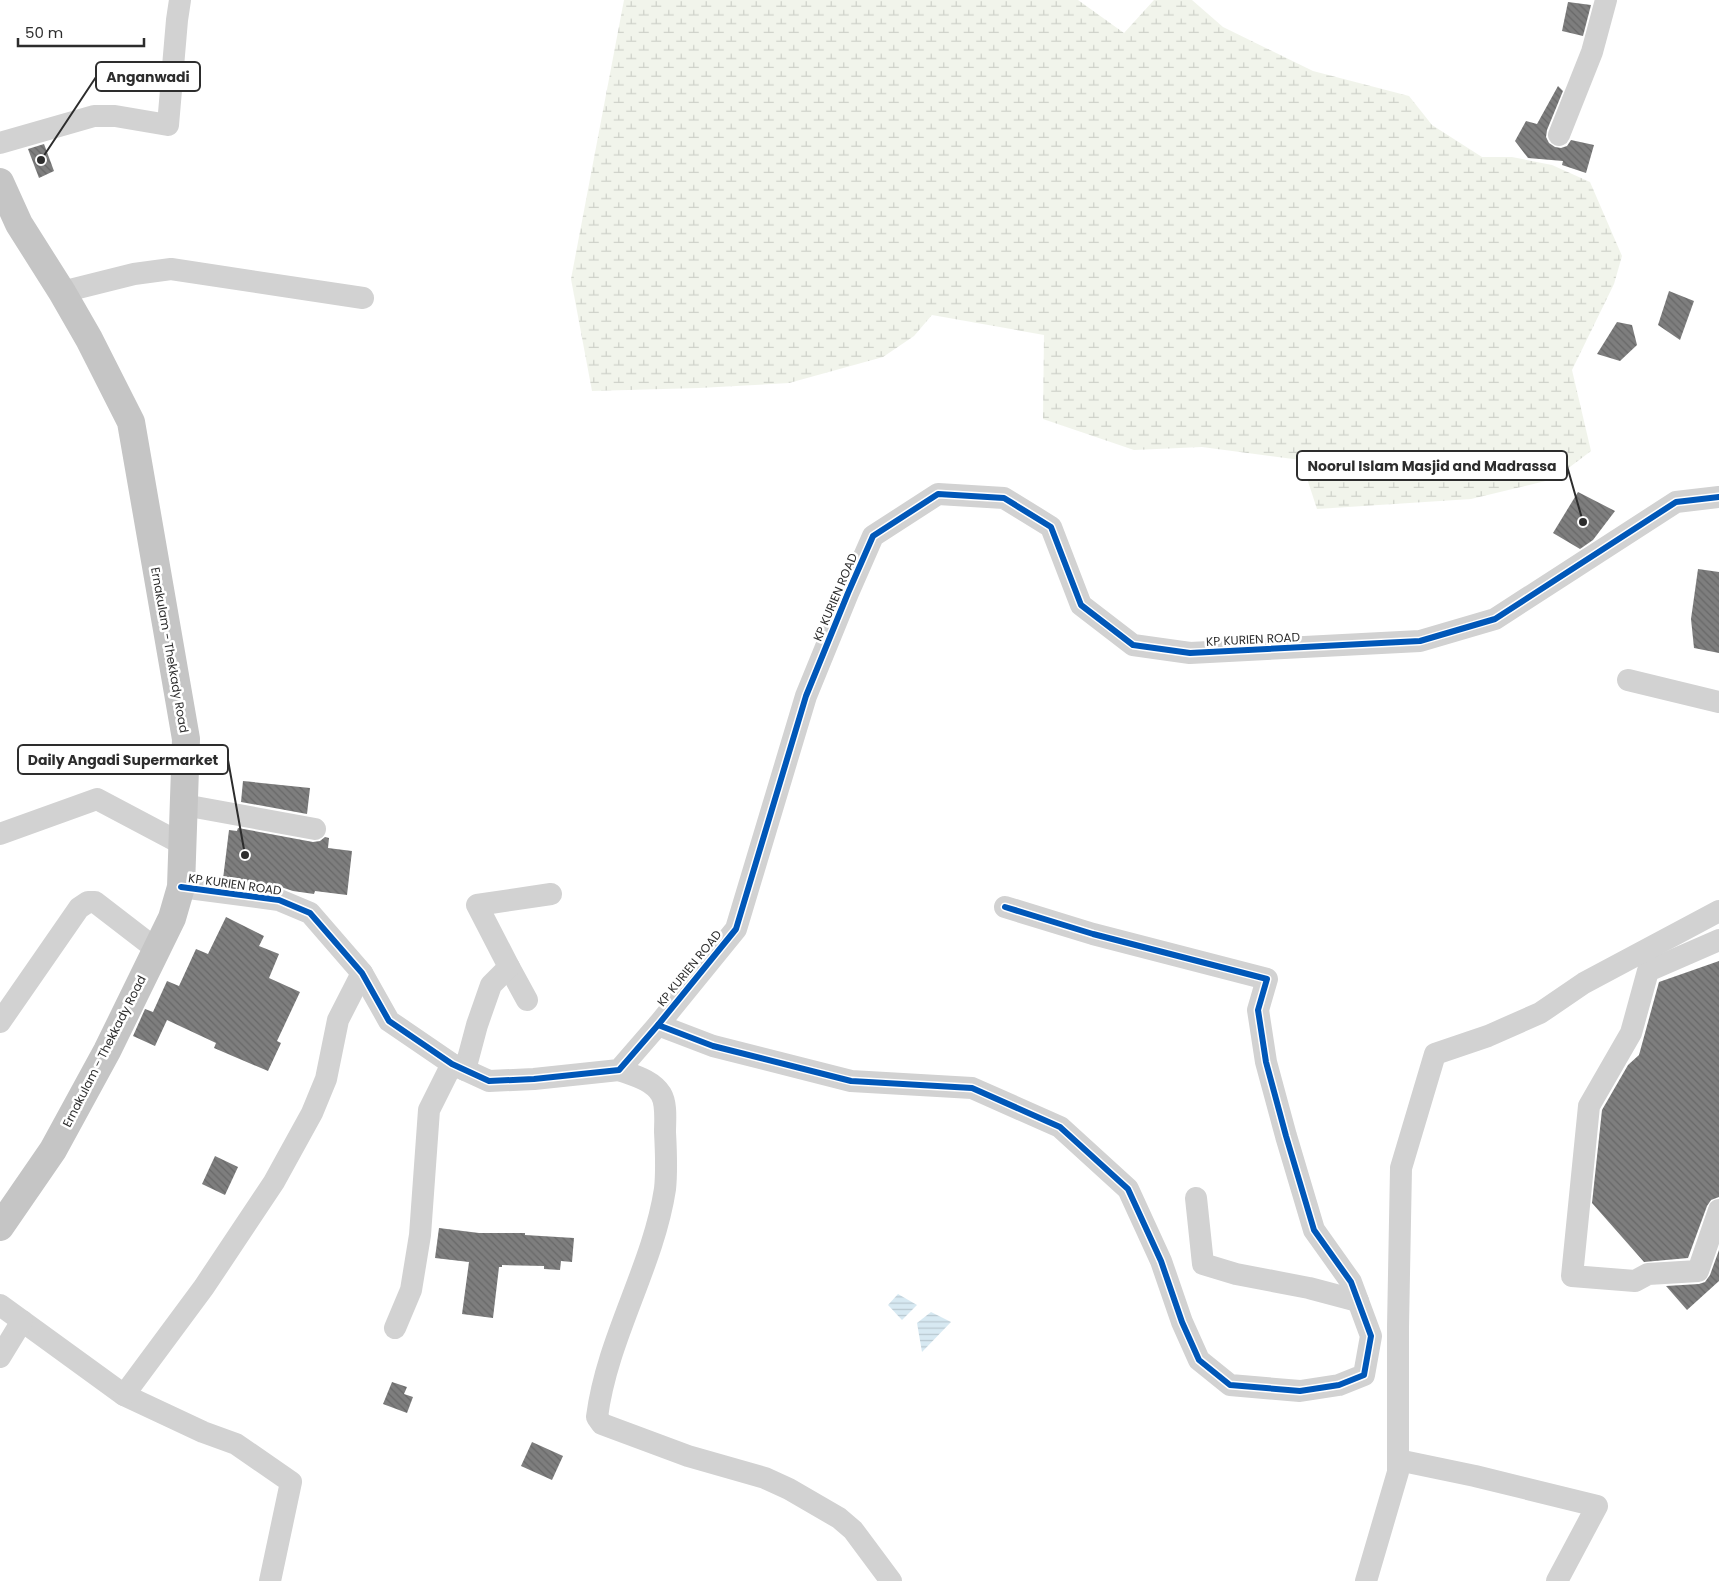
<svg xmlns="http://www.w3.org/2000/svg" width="1719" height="1581" viewBox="0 0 1719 1581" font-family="Poppins,sans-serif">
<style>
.wetland{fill:url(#wetland-marsh)}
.water{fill:url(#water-rules)}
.building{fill:url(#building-back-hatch)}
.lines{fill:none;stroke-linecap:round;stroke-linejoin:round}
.minor{stroke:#d2d2d2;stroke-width:22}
.major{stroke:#c5c5c5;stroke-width:28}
.cycleway-casing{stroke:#fff;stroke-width:9}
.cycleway{stroke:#0057b8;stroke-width:6}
.labels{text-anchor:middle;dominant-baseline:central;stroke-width:5;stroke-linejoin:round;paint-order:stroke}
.street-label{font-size:12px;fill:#2d2d2d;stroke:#fff}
.leader{fill:none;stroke:#2d2d2d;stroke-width:2}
.callout-dot{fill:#2d2d2d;stroke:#fff;stroke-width:2}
.callout{fill:#fff;stroke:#2d2d2d;stroke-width:2}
.callout-label{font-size:14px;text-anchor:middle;font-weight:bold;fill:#2d2d2d}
</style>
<defs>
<pattern id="wetland-marsh" width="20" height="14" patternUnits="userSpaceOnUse" patternTransform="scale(1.25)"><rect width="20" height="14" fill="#f1f4eb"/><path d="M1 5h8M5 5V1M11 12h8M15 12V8" fill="none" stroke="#cfd2ca"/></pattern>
<pattern id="water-rules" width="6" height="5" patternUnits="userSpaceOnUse" patternTransform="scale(1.25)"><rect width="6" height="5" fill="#d7e9f2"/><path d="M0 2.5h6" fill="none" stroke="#b9c8d0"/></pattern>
<pattern id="building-back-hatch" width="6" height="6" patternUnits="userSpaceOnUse" patternTransform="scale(1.25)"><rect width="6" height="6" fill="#7e7e7e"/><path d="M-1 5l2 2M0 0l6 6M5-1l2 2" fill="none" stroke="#686868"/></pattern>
</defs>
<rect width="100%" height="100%" fill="#fff"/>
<!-- wetland -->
<path class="wetland" d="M624,0h454l46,33 30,-33h38l31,27 90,44 96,25 23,29 50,32h30l40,8 38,17 32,74 -8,28 -42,86 19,81 -37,28 -83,20 -154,10 -16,-49 -99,-13 -68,3 -91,-31 1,-84 -112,-20 -18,21 -31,21 -94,26 -90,5 -107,3 -21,-112z"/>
<!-- water -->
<g class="water">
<path d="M898,1294l19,11 -15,15 -14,-15z"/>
<path d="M931,1312l20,10 -29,30 -5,-29z"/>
</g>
<!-- building -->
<g class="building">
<path d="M1568,2l23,3 -8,31 -21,-5z"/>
<path d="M1558,86l5,5 -16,39 -1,7 3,6 6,4 6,1 6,-2 4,-6 23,5 -8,28 -24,-8 1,-4 -35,-3 -13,-17 11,-20 11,3z"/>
<path d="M44,144l10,27 -15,7 -11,-29z"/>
<path d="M1669,291l25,10 -14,39 -22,-15z"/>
<path d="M1617,322l15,3 5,20 -17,16 -23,-7z"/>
<path d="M1578,492l37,19 -22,29 -13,9 -27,-16z"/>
<path d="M1698,569l21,3v81l-25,-5 -3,-29z"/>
<path d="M243,781l67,7 -3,26 -66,-12z"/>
<path d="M238,828l75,14 7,-1 5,-4 4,1 -1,10 24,3 -5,44 -32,-4 -1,3 -21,-3 -12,-4 -58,-8 6,-49 8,1z"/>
<path d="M226,917l38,19 -5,10 20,8 -10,24 31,14 -23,49 4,2 -13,28 -54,-23 2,-5 -49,-23 -12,26 -22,-10 12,-27 8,3 14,-31 12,5 17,-37 12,5z"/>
<path d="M1719,961v236l-8,3 -4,6 -19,52 -44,4 -52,-59 10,-93 26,-45 11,-10 20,-73z"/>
<path d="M215,1156l23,11 -13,28 -23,-11z"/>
<path d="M439,1228l40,5h46v2l49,3 -2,24 -11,-1 -1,9 -16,-1v-3l-42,-1v2h-3l-6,51 -31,-4 7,-52 -34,-4z"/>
<path d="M1719,1250v31l-32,29 -21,-24 33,-2 6,-2 5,-7z"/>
<path d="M392,1382l15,5 -3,7 9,3 -6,16 -24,-9z"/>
<path d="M532,1442l31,14 -11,24 -31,-14z"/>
</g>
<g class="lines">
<!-- minor -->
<g class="minor">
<path d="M1559,135l33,-83 14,-52"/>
<path d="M0,143l94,-27h21l53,9 9,-105 3,-20"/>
<path d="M62,292l72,-18 37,-5 192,29"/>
<path d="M1628,680l91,22"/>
<path d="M184,805l131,24"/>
<path d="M0,834l97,-35 85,45"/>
<path d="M181,887l98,13 31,13 52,60 27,48 63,43 37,17 45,-2 85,-9 39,-45 78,-96 70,-233 42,-103 25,-57 65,-42 66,4 47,29 30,78 52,40 57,8 230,-12 75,-22 181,-117 43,-5"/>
<path d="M1719,940l-71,31 -17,62 -42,73 -17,170 63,5 13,-7 50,-3 21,-61"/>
<path d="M509,967l18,33"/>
<path d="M0,1022l79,-114 9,-6h7l61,47"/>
<path d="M658,1025l55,21 138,35 121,7 88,39 68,62 33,72 21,61 17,38 31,25 70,6 39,-6 25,-10 7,-39 -20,-54 -37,-52 -28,-94 -20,-74 -8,-52 9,-31 -174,-45 -88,-27"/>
<path d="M465,1070l12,-45 14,-40 18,-18 -32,-62 74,-11"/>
<path d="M619,1070c16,6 33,10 42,24 6,10 4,27 4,38 1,18 2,38 0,57 -12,78 -58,149 -68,228l5,7 8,3 78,29 77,22 24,11 50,29 14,12 38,51"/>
<path d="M1196,1198l7,66 33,10 73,14 49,13"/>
<path d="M0,1305l124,90 79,37 33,12 55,38 -21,99"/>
<path d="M395,1328l16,-38 9,-55 9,-125 23,-46"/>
<path d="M0,1357l22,-36"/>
<path d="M124,1395l80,-108 70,-105 38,-69 14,-34 12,-59 24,-47"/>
<path d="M1398,1460l77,16 122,30 -40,75"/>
<path d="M1366,1581l32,-109v-145l3,-159 34,-114 53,-18 52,-23 44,-30 135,-72"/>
</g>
<!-- major -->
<path class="major" d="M0,182l19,42 43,68 27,47 42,83 55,317 -5,148 -9,31 -65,133 -54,99 -53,77"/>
<defs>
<g id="cycleway">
<path d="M181,887l98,13 31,13 52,60 27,48 63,43 37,17 45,-2 85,-9 39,-45 78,-96 70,-233 42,-103 25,-57 65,-42 66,4 47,29 30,78 52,40 57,8 230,-12 75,-22 181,-117 43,-5"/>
<path d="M658,1025l55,21 138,35 121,7 88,39 68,62 33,72 21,61 17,38 31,25 70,6 39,-6 25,-10 7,-39 -20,-54 -37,-52 -28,-94 -20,-74 -8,-52 9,-31 -174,-45 -88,-27"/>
</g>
</defs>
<!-- cycleway casing -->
<use href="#cycleway" class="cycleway-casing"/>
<!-- cycleway -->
<use href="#cycleway" class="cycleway"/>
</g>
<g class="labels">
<!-- street labels -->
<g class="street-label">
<text transform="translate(835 597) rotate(-67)">KP KURIEN ROAD</text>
<text transform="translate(1253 639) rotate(-3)">KP KURIEN ROAD</text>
<text transform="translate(170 650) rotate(80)">Ernakulam - Thekkady Road</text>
<text transform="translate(235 884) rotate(8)">KP KURIEN ROAD</text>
<text transform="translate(689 968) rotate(-51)">KP KURIEN ROAD</text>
<text transform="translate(104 1051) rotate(-63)">Ernakulam - Thekkady Road</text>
</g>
</g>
<!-- callouts -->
<path class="leader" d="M41 160L96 77M1583 522L1567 466M245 855L228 760"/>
<g class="callout-dot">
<circle cx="41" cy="160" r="5"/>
<circle cx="1583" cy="522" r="5"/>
<circle cx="245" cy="855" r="5"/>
</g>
<g class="callout">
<rect x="96" y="62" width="104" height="29" rx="5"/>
<rect x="1297" y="451" width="270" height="29" rx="5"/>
<rect x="18" y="745" width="210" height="29" rx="5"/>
</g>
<g class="callout-label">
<text x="148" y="82">Anganwadi</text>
<text x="1432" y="471">Noorul Islam Masjid and Madrassa</text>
<text x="123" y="765">Daily Angadi Supermarket</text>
</g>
<!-- scale -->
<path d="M18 38v8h126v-8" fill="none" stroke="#2d2d2d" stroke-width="2.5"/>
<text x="25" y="38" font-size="15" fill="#2d2d2d" stroke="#ffffff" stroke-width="4" paint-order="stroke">50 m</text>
</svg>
